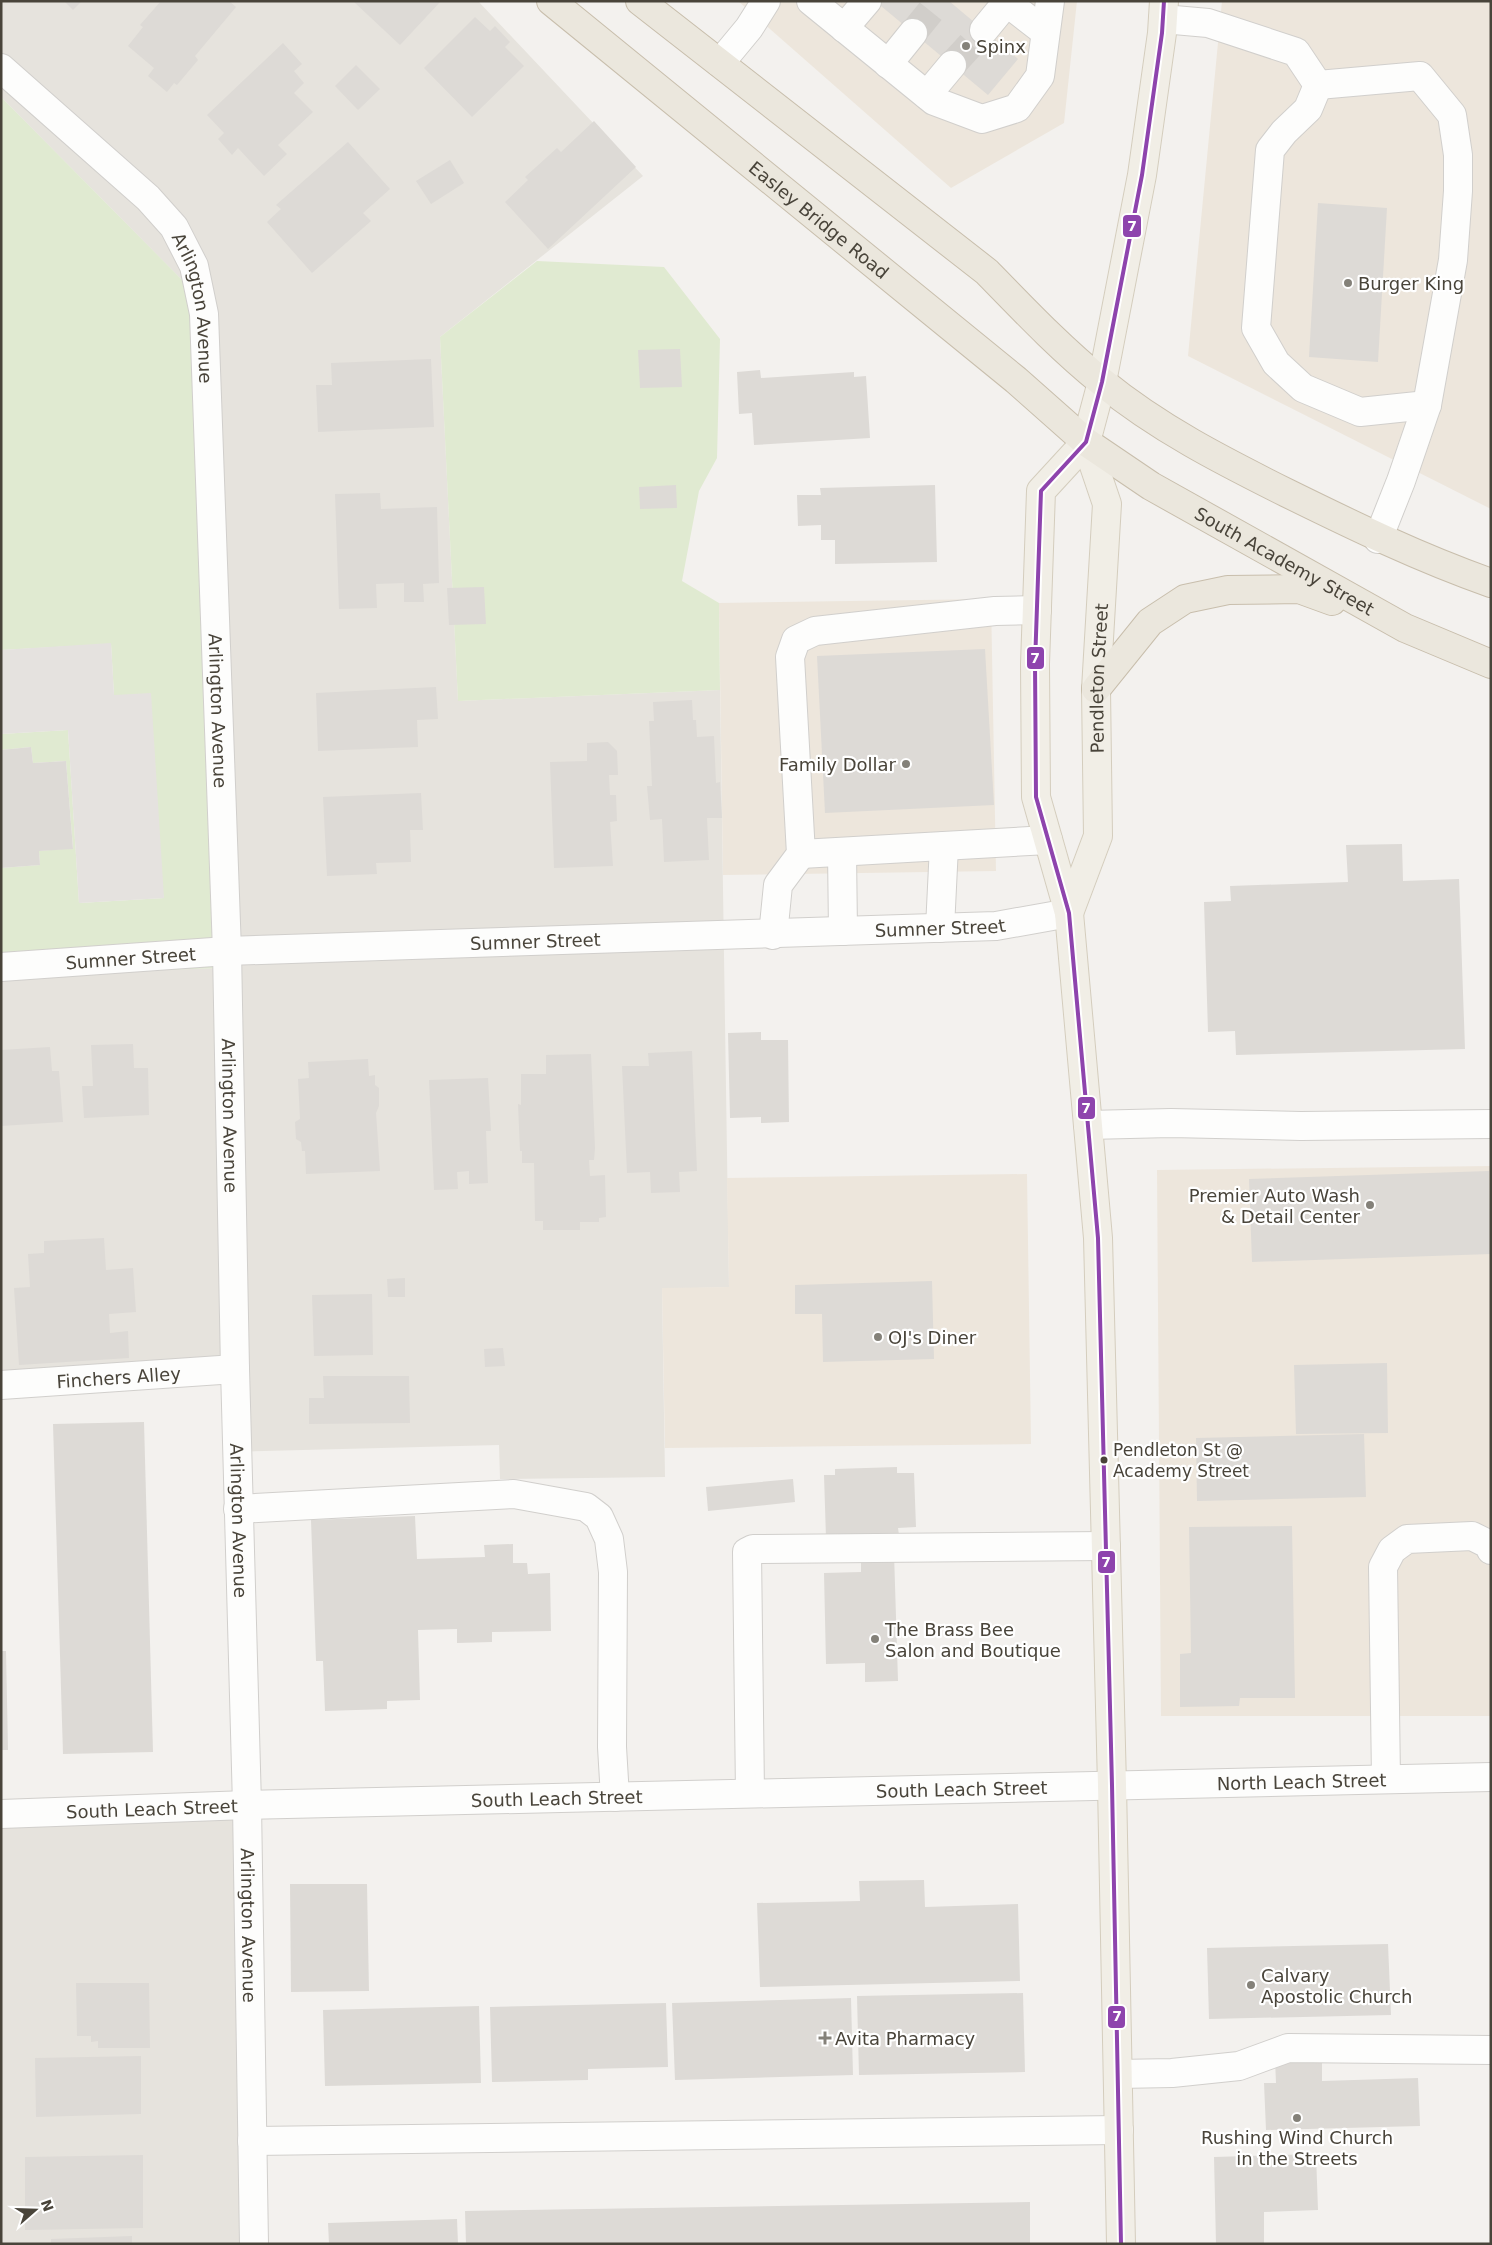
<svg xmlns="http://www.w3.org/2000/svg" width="1492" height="2245" viewBox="0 0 1492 2245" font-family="'DejaVu Sans',sans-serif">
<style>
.residential{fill:#e6e3dd}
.commercial{fill:#ede6dc}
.green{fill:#e0ead1}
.parking{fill:#e5e2df}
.building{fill:#dddad6}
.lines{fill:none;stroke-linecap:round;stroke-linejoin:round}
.minor-tunnel{stroke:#d1ceca;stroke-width:28;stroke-dasharray:28 14;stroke-linecap:butt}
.minor-casing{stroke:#d1cfcc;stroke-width:30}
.major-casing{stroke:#d4cdbd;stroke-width:30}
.highway-casing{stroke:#c8beac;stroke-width:30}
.minor{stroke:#fdfdfc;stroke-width:28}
.major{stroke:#f1eee6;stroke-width:28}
.highway{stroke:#ebe7dd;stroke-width:28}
.bus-1-casing{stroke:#fff;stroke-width:8}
.bus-1{stroke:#8e44ad;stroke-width:4}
.poi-dot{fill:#848179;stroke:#fff;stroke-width:2}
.bus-dot{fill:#49443a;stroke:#fff;stroke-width:2}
.labels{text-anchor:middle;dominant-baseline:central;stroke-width:4.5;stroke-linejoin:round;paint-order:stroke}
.bus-label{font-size:17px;fill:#49443a;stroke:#fff;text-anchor:start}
.poi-label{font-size:18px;fill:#49443a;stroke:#fff;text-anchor:start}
.street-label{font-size:18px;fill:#49443a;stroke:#fff}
.line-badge{stroke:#fff;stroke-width:2}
.badge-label{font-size:14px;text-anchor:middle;font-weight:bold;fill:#fff}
</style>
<rect width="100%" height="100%" fill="#f3f1ee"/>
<!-- residential -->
<g class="residential">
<path d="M1,1h477l165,175 -203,161 18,364 262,-11 9,597 -67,2 3,188 -165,2 -1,-34 -271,7 -3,-68 -224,13v-421l216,-8 -13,-666 -203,-205z"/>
<path d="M236,1812l15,432h-250v-426z"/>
</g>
<!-- commercial -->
<g class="commercial">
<path d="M738,1h339l-13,122 -113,65z"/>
<path d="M1222,1h269v508l-303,-153z"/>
<path d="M991,599l5,272 -273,4 -4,-272z"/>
<path d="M1491,1166v550h-330l-4,-546z"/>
<path d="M1027,1174l4,270 -366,4 -3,-160 67,-1 -2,-109z"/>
</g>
<!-- green -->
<g class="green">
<path d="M1,97l203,205 14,666 -217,8v-108l39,-3 -1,-14 34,-3 -7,-87 -33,2 -2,-16 -30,3v-16l67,-4 11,173 85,-5 -50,-203 -3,-51 -110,6z"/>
<path d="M537,261l127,6 56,72 -3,119 -18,33 -17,90 37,22 1,87 -262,11 -18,-364z"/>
</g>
<!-- parking -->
<path class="parking" d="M111,643l3,52 37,-2 13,205 -85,5 -11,-173 -67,4v-84z"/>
<!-- building -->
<g class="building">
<path d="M64,1h18l-9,9z"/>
<path d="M161,1h68l7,6 -41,49 3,4 -21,25 -3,-2 -7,9 -19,-16 6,-8 -26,-22 15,-19 -3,-2z"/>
<path d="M353,1h88l-41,44z"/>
<path d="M875,1h74l69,58 -30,36z"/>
<path d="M475,17l15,14 5,-5 15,16 -5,5 19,19 -52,51 -48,-49z"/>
<path d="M283,43l19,21 -8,7 10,12 -10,10 19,19 -35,33 9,9 -23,22 -26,-28 -6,7 -14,-16 6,-6 -17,-18z"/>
<path d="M356,65l24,24 -22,21 -23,-24z"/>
<path d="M594,121l42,46 -88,82 -43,-47 23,-22 -3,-3 32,-29 4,4z"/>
<path d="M348,142l42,47 -27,24 8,8 -59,52 -45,-51 14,-13 -5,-4z"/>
<path d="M450,160l14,23 -33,21 -15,-23z"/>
<path d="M1318,203l69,5 -9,154 -69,-5z"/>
<path d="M680,349l2,38 -42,1 -2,-38z"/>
<path d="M431,359l3,68 -116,5 -2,-47h16l-1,-22z"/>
<path d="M760,370l1,8 93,-6v5l12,-1 4,62 -116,7 -2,-32 -13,1 -2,-42z"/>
<path d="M676,485l1,23 -37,1 -1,-22z"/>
<path d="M935,485l2,77 -102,2v-24h-14v-15l-23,1 -1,-31h24l-1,-7z"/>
<path d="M380,493l1,16 56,-2 2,76 -16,1 1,18h-20v-19l-28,1 1,24 -38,1 -4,-115z"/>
<path d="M484,587l2,37 -37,1 -2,-37z"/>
<path d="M985,649l9,156 -169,8 -8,-157z"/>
<path d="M436,687l2,32 -21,1 1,27 -100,4 -2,-58z"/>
<path d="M692,700l1,20h3l1,17 17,-1 2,47 4,-1 2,36h-15l2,42 -45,2 -2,-43 -12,1 -3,-34h5l-3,-65h5l-1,-19z"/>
<path d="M608,742l9,9 1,24h-9l1,20h6l1,26 -7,1 3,44 -59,2 -4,-106 37,-1v-18z"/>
<path d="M31,747l2,16 33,-2 7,88 -34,2 1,14 -39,3v-118z"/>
<path d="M421,793l2,37h-13l1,32 -35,1 1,11 -50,2 -4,-79z"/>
<path d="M1402,844l1,37 56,-2 6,170 -229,6 -1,-24 -27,1 -4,-130 27,-1 -1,-15 118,-4 -2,-37z"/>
<path d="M761,1032v8h27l1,82 -28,1v-6l-31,1 -2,-85z"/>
<path d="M133,1044l1,24h14l1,47 -65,3 -2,-32h11l-2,-41z"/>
<path d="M50,1047l2,24h7l4,51 -62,4v-76z"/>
<path d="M692,1051l5,120 -18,1 1,20 -29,1 -1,-21 -23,1 -5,-107h27l-1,-13z"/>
<path d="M591,1054l4,94 -1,12h-5l1,16 15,-1 1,42 -7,1v4h-19v8h-37v-9h-8l-1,-58h-12v-12h-2l-2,-47 3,1v-31h25v-19z"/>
<path d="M368,1059l1,17 6,-1v10l4,3v18l-3,7 4,58 -74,3 -1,-23h-3l-1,-9 -5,-3 -1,-17 5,-3 -2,-40 11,-1 -1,-16z"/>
<path d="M488,1078l3,53h-5l2,52 -19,1v-13l-12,1 1,17 -24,1 -5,-110z"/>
<path d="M1489,1171l2,83 -239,8 -3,-83z"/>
<path d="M104,1238l2,32 27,-2 3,44 -27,2 1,19 18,-2 1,27 -110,7 -5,-77 16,-1 -2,-33 16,-1v-12z"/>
<path d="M405,1278v19h-17l-1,-18z"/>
<path d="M932,1281l2,78 -111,3 -1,-48h-27v-29z"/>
<path d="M372,1294l1,61 -59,1 -2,-61z"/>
<path d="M503,1348l2,18 -20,1 -1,-18z"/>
<path d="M1387,1363l1,70 -92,1 -2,-69z"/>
<path d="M323,1376h86l1,47 -101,1v-26h15z"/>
<path d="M144,1422l9,330 -90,2 -10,-330z"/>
<path d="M1364,1434l2,63 -169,4 -1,-63z"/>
<path d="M897,1467v6h17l2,54 -18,1 1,7 -73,3 -2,-63h11v-6z"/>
<path d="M793,1479l2,23 -87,9 -2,-24z"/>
<path d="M415,1516l2,43 68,-2 -1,-12 29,-1v19h14l1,11 22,-1 1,58 -59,1v10l-35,1v-14l-39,1 2,70 -33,1v8l-62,2 -2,-50h-7l-5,-141z"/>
<path d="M1292,1526l3,172h-55l-1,8 -59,1v-53l11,-1 -2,-126z"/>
<path d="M894,1553l4,128 -33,1v-19l-39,1 -2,-91 37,-1v-18z"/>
<path d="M1,1651h5l2,99h-7z"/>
<path d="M924,1880l1,27 93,-3 2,77 -260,6 -3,-84 103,-2 -1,-20z"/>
<path d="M290,1884h77l2,107 -78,1z"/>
<path d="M1388,1944l3,71 -182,4 -2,-71z"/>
<path d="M76,1983h73l1,65h-52v-7l-7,1v-6h-14z"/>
<path d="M1023,1993l2,79 -166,3 -2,-79z"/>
<path d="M851,1998l2,77 -178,5 -3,-77z"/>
<path d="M666,2003l2,64 -80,2v11l-96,2 -2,-75z"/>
<path d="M479,2006l2,77 -156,3 -2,-76z"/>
<path d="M141,2056v58l-105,3 -1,-59z"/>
<path d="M1322,2058v23l96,-3 2,48 -154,4 -2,-47h12l-1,-23z"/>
<path d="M1316,2154l2,56 -54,2v32h-48l-2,-87z"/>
<path d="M143,2155v73l-118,2v-73z"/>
<path d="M1030,2202v42h-564l-1,-33z"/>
<path d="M457,2219l1,25h-129l-1,-21z"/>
<path d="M132,2236v8h-81v-5z"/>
</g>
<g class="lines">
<!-- minor-tunnel -->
<g class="minor-tunnel">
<path d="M913,33l26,-32"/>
<path d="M952,65l32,-35"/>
</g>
<defs>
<g id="minor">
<path d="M811,1l123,100 48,18 35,-11 23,-32 10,-75"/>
<path d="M1005,1l40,31"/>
<path d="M1163,19l45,4 88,29 22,33"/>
<path d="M844,28l23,-27"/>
<path d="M984,30l23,-28"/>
<path d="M720,63l29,-35 17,-27"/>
<path d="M888,64l25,-31"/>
<path id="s1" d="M1,68l147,130 26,29 20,39 10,48 23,637 8,418 12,436 7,439"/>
<path d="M1318,85l102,-9 32,39 6,40v36l-5,69 -26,145 -26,76 -23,58"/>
<path d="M1318,85l-10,24 -24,23 -14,18 -14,178 20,35 27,25 57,24 67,-7"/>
<path d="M927,95l25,-30"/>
<path d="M842,852l1,79"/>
<path d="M801,854l247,-14"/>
<path d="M940,928l4,-82"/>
<path d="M773,935l5,-50 23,-31 -11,-197 6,-17 19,-9 180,-20 42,-1"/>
<path id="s2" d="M1,967l226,-16 769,-25 73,-13"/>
<path d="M1088,1125l83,-2 130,3 190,-2"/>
<path id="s3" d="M1,1385l234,-16"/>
<path d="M238,1509l276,-15 72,13 13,10 10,22 4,33 -1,175 3,50"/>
<path d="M1386,1779l-3,-212 9,-17 15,-11 65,-3 18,9 1,5"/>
<path d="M750,1793l-3,-241 6,-3 353,-3"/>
<path id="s4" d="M1,1814l246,-9 1244,-28"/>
<path d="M1118,2074l54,-1 67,-7 49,-18 203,2"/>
<path d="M252,2141l867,-11"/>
</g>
<g id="major">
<path id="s5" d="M1069,913l29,-77 -2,-147 11,-185 -21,-62"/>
<path d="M1121,2244l-9,-459 -14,-547 -29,-325 -33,-116 -1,-133 6,-173 45,-49 16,-60 40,-207 20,-142 2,-32"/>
</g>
<g id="highway">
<path id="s6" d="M551,1l465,379 70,62 65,44 254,142 86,36"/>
<path d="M640,1l347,271c37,38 74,77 115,110 56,46 121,79 185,111 67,33 133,65 204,90"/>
<path d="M1096,689l54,-67 35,-23 43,-9 71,-1 33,12"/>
</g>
</defs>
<!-- minor casing -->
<use href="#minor" class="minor-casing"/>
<!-- major casing -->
<use href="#major" class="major-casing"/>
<!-- highway casing -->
<use href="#highway" class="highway-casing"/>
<!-- minor -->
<use href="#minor" class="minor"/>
<!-- major -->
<use href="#major" class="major"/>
<!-- highway -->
<use href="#highway" class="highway"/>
<defs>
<path id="bus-1" d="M1121,2244l-9,-459 -14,-547 -29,-325 -33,-116 -1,-133 6,-173 45,-49 16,-60 40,-207 20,-142 2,-32"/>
</defs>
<!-- bus-1 casing -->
<use href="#bus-1" class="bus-1-casing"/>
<!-- bus-1 -->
<use href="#bus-1" class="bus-1"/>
</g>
<!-- markers -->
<g class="poi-dot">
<circle cx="966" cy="46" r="5"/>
<circle cx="1348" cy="283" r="5"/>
<circle cx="906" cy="764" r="5"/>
<circle cx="1370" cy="1205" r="5"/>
<circle cx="878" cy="1337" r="5"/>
<circle cx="875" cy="1639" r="5"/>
<circle cx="1251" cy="1985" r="5"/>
<path d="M822.5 2030.5h5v5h5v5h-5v5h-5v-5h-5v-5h5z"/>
<circle cx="1297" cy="2118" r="5"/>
</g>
<circle class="bus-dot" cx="1104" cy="1460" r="4.5"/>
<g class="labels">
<!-- bus labels -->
<g class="bus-label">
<text x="1113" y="1450">Pendleton St @<tspan x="1113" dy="21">Academy Street</tspan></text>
</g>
<!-- poi labels -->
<g class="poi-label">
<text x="976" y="46">Spinx</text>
<text x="1358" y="283">Burger King</text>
<text x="896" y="764" text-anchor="end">Family Dollar</text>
<text x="1360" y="1195" text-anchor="end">Premier Auto Wash<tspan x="1360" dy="21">&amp; Detail Center</tspan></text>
<text x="888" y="1337">OJ's Diner</text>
<text x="885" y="1629">The Brass Bee<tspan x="885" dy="21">Salon and Boutique</tspan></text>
<text x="1261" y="1975">Calvary<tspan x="1261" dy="21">Apostolic Church</tspan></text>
<text x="835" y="2038">Avita Pharmacy</text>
<text x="1297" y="2137" text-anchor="middle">Rushing Wind Church<tspan x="1297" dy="21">in the Streets</tspan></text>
</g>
<!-- street labels -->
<g class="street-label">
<text stroke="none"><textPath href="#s6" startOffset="346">Easley Bridge Road</textPath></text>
<text stroke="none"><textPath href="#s1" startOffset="320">Arlington Avenue</textPath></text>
<text stroke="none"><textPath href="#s6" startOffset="925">South Academy Street</textPath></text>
<text stroke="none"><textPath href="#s5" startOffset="240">Pendleton Street</textPath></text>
<text stroke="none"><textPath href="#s1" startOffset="725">Arlington Avenue</textPath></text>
<text stroke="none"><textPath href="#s2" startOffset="940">Sumner Street</textPath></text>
<text stroke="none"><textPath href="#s2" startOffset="535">Sumner Street</textPath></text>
<text stroke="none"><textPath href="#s2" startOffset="130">Sumner Street</textPath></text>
<text stroke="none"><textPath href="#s1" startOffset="1130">Arlington Avenue</textPath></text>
<text stroke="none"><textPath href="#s3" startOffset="118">Finchers Alley</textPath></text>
<text stroke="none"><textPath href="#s1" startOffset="1535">Arlington Avenue</textPath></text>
<text stroke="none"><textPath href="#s4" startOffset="1301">North Leach Street</textPath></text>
<text stroke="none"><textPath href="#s4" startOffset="961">South Leach Street</textPath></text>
<text stroke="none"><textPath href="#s4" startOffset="556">South Leach Street</textPath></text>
<text stroke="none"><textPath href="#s4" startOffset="151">South Leach Street</textPath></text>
<text stroke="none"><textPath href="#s1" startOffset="1940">Arlington Avenue</textPath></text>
</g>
</g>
<g class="line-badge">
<rect x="1122" y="214" width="20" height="24" rx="5" fill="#8e44ad"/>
<rect x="1026" y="646" width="19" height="24" rx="5" fill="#8e44ad"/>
<rect x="1077" y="1096" width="19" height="24" rx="5" fill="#8e44ad"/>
<rect x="1097" y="1550" width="19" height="24" rx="5" fill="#8e44ad"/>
<rect x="1107" y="2005" width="19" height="24" rx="5" fill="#8e44ad"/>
</g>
<g class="badge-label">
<text x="1132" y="231">7</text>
<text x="1035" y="663">7</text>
<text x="1086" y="1113">7</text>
<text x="1106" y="1567">7</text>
<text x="1117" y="2021">7</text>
</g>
<!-- border -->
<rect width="1492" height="2245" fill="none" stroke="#49443a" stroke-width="5"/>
<!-- north arrow -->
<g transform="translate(35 2210) rotate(70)" stroke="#ffffff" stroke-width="4" paint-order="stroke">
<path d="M0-4L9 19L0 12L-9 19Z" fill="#49443a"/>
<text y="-8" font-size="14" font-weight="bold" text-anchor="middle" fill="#49443a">N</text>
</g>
</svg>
